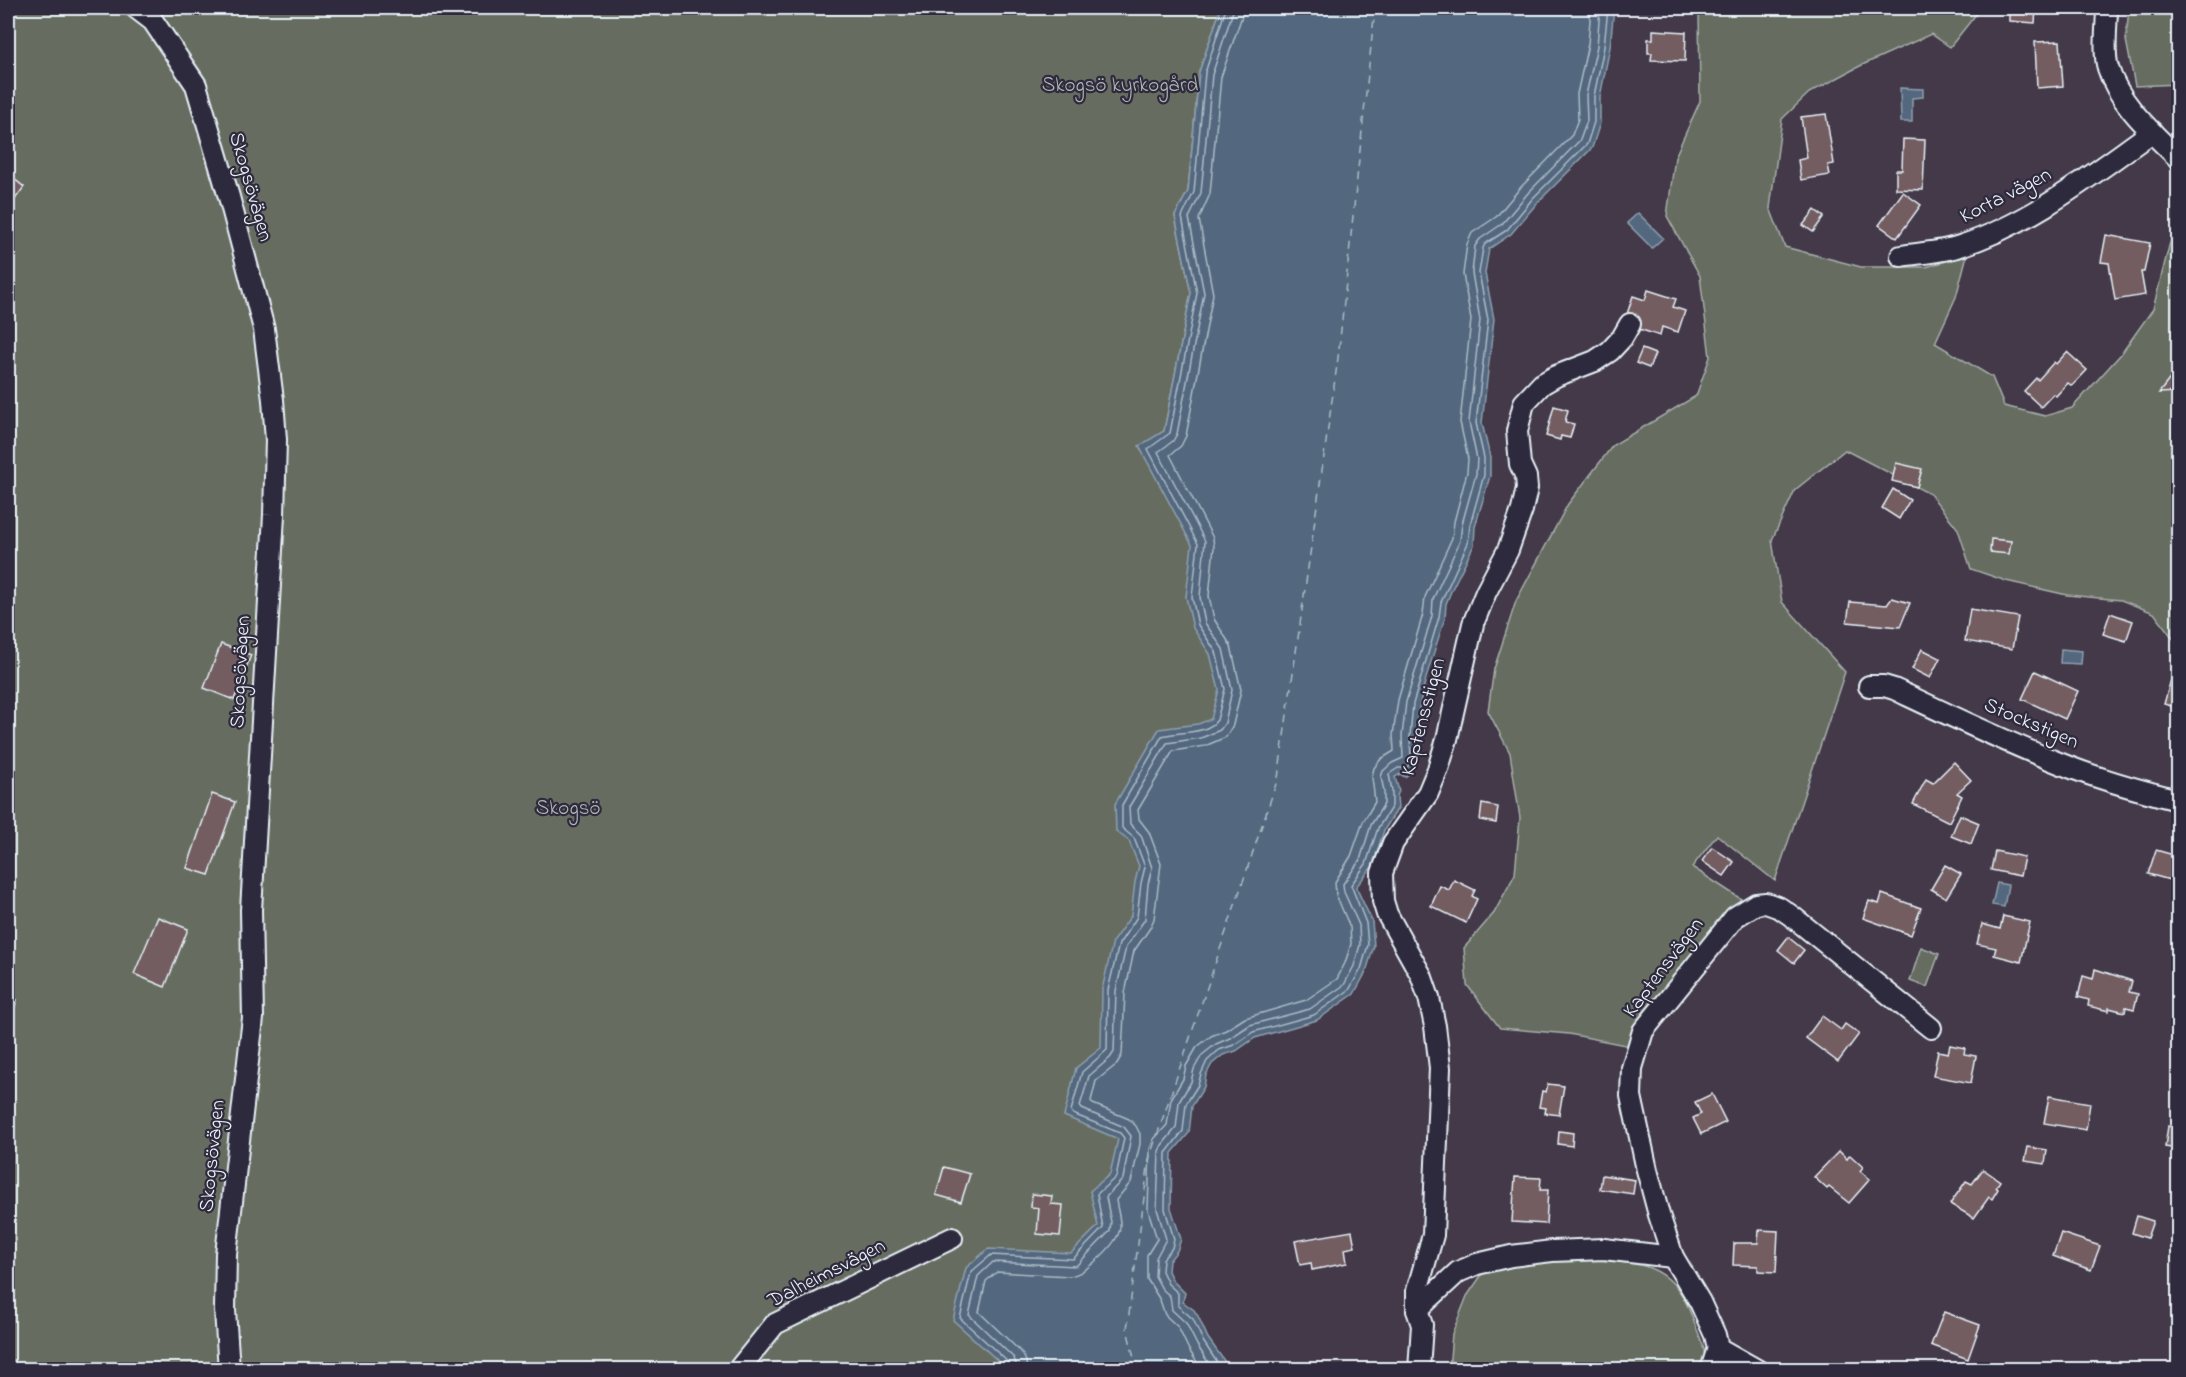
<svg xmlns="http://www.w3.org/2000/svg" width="2186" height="1377" viewBox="0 0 2186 1377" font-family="'Indie Flower',sans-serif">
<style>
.green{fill:#666d60;stroke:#a7afac;stroke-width:1.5}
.water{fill:#53687e;stroke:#8f9faf;stroke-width:1.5}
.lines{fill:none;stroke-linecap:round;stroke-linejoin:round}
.shore{stroke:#acbac7;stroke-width:1.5}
.ferry{stroke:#acbac7;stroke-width:1.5;stroke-dasharray:8 6;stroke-linecap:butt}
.building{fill:#735d60;stroke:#e8f1f8;stroke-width:1.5}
.minor-casing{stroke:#e8f1f8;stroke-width:24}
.minor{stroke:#2f2a3d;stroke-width:20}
.labels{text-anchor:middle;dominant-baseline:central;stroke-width:4.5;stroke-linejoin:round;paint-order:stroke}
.park-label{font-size:21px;fill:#aeb6b4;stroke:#2f2a3d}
.street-label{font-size:21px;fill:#e8f1f8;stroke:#2f2a3d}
</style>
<rect width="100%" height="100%" fill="#433948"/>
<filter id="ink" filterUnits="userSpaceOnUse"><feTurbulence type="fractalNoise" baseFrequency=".0167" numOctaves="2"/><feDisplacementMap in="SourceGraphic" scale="12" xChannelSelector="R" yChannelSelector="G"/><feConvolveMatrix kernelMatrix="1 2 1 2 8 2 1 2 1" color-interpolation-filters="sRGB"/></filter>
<g filter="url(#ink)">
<!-- green -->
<g class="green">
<path d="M8,8h1213l-22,64 -11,119 -13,25 16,77 -27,138 161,17 -143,551 -58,370h-1116z"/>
<path d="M1699,8h282l-31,39 -19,-13 -71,32 -51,27 -27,26 -12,89 15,39 76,20h65l41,-12 -11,42 -21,46 57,34 12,29 41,10 27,-8 49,-54 32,-45 16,-63 9,-26v425l-24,-32 -33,-13 -54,-5 -61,-14 -35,-12 -13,-40 -28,-35 -85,-44 -50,40 -23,50 10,62 63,70 -70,209 -58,-46 -25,32 49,32 -111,147 -61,-12 -69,-6 -33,-43 -3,-37 30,-35 21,-39 5,-56 -10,-65 -22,-42 6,-42 22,-68 52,-97 45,-59 83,-49 14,-39 -10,-81 -33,-60 8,-59 25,-56z"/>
<path d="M2129,8h49v76l-43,2 -9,-46z"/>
<path d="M1921,947l18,7 -12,33 -17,-6z"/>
<path d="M1587,1259c39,4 72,0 95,36 6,9 9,20 13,30 6,14 13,30 9,45h-255l3,-36 15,-38 16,-23 41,-10z"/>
</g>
<!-- water -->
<g class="water">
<path d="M1221,8h393l-4,39 -10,50v26l-8,25 -54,54 -27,32 -22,15 -4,24 9,46 -12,104 8,34v19l-15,51 -1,18 -22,44 -6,15 -1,14c-12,38 -27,77 -29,117 -1,18 7,30 -11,42l-5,-3 -5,3 4,14 -2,5 1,12 -14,22 -12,37 -16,20 16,34 2,25 -8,26 -12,22 -37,26 -62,18 -19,13 -13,4 -11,9 -6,11 -2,12 -12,19 -3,27 -17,20 -1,55 10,31 -4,12 -8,10 -1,10 5,10 12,12 -2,9 11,8 4,6 10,22 22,31h-223l-54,-49 13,-52 22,-19 83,4 27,-27 -8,-35 20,-17 8,-35 -54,-23 12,-48 25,-20 1,-58 11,-49 18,-25 4,-34 4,-16 -10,-25 -13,-10 -1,-27 44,-75 39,-5 13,-5 8,-29 -9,-36 -17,-26 -7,-31 6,-52 -53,-99 25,-15 27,-138 -16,-77 13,-25 11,-119z"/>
<path d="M1900,88l23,1v8l-11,1v24h-11z"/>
<path d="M1638,213l25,25 -11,10 -25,-25z"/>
<path d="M2061,649l21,2 -1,13 -21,-1z"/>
<path d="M1997,883l11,2 -4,22 -12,-2z"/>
</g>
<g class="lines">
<!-- shore -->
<g class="shore">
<path d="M1011,1370l-2,-7 -49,-45 11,-46 20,-17 82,4 30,-31 -6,-34 19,-17 8,-39 -4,-5 -47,-19 -2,-3 11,-39 25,-22 1,-60 11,-46 18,-27 4,-34 4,-16 -11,-29 -12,-10v-23l40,-69c16,-5 45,-1 55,-16l8,-31 -9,-37 -18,-27 -6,-28 6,-53 -50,-95 22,-16 27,-140 -15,-76 12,-25 11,-119 21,-65"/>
<path d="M1018,1370l-4,-12 -45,-43 9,-39 15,-14 83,4 34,-35 1,-9 -5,-25 17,-18 8,-43 -7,-9 -42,-18 -2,-3 9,-30 21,-18 4,-6 2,-61 10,-44 19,-28 3,-35 4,-16 -11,-33 -11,-11 -1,-17 38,-64 34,-5 19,-8 5,-7 7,-33 -9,-41 -18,-26 -5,-26 5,-56 -47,-89 15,-11 4,-7 27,-141 -15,-75 12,-25 11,-118 22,-67"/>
<path d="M1027,1370l-1,-9 -4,-8 -43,-41 7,-31 11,-9 73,4c15,-2 48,-32 50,-48 1,-9 -3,-19 -4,-28l15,-18 9,-38v-10l-4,-8 -7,-7 -36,-15 -2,-3 5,-20 20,-16 6,-10 3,-62 9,-42 16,-23 4,-9 7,-55 -12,-32 -10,-13 -1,-9 35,-59 32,-5 21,-9 7,-12 8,-35 -10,-44 -17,-27 -5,-23 5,-49 -1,-9 -43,-83 11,-9 5,-10 27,-142 -14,-75 11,-25 11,-117 21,-61 1,-8"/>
<path d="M1202,1370l-13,-20 -11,-23 -13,-12 -5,-15 -13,-21v-24l10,-16 -9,-29 2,-62 4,-9 13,-14 4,-26 12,-20 3,-13 11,-19 14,-11 15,-6 19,-12 61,-18 31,-21 8,-16 6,-19 -1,-17 -14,-32 -1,-13 16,-26 12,-34 12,-20 -3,-25 2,-9 7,-9 13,-8 -1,-16 5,-35 25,-86 2,-17 27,-59 2,-16 13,-50 1,-13 -8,-37 11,-102 -8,-46 4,-30 5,-11 24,-16 25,-30 51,-52 6,-16 -1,-25 11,-50 3,-36"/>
<path d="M1213,1370l-16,-25 -11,-22 -14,-13 -2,-14 -8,-7 -7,-13 1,-18 10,-19 -9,-30 2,-58 3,-6 14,-17 3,-26 12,-20 3,-13 8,-14 14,-11 14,-6 20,-13 60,-16 34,-24 10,-19 6,-21 -1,-20 -15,-33 -1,-8 17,-24 11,-35 13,-21v-13l-3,-14 2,-6 9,-8 11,-5 -1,-22 4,-34 26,-86 1,-17 27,-58 2,-17 14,-50 1,-15 -8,-37 11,-102 -8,-47 3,-27 5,-7 22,-15 26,-31 52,-53 7,-19 -1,-26 11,-49 3,-38"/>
<path d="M1222,1370l-19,-29 -10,-22 -15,-13v-13l-10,-9 -6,-13 1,-12 9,-11 2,-9 -9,-30 1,-56 17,-22 3,-27 12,-19 3,-11 6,-13 12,-11 15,-5 19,-13 61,-17 35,-25 12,-21 7,-24 -2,-22 -15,-38 15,-21 12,-36 14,-22v-15l-3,-17 9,-6h9l4,-9 -1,-23 3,-32 26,-87 2,-15 27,-59 2,-18 14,-50v-17l-8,-35 12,-103 -9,-47 4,-25 2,-4 22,-14 26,-32 54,-54 7,-22v-26l10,-49 4,-39"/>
</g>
<!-- ferry -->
<path class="ferry" d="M1137,1370l-10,-41 22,-170 129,-381 60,-420 37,-350"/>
</g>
<!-- building -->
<g class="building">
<path d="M2009,8h27l-1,15 -26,-2z"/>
<path d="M1653,30l33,2 -1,29 -34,-1 1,-7h-4v-14h5z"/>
<path d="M2060,41l3,45 -26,2 -2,-46z"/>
<path d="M1826,114l8,50 -6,1 2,10 -29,5 -3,-20 9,-2 -6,-41z"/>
<path d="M1903,139l22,1 -2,50 -27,-1v-19h6z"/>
<path d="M8,174l16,13 -16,22z"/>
<path d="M1903,192l18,13 -24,33 -18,-13z"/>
<path d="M1815,210l9,7 -11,15 -10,-7z"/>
<path d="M2106,235l44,8 -6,29h-3l4,23 -30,5 -6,-37 -8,-1z"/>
<path d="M1648,290l28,9 -3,8 12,4 -7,21 -16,-5 -2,9 -24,-8 3,-10 -12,-4 6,-18 12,4z"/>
<path d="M1642,349l13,5 -6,14 -13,-5z"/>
<path d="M2067,352l20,18 -15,16 -4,-3 -12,13 -3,-2 -12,13 -17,-16 12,-13 2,2 16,-18 2,2z"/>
<path d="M2178,370v22l-19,1 16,-21z"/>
<path d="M1554,406l14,4 -3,12 9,2 -4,14 -9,-2 -1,4 -14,-4z"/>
<path d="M1896,463l26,6 -5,18 -25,-6z"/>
<path d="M1893,489l17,11 -11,19 -17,-11z"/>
<path d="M1991,539l20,2 -2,13 -19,-2z"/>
<path d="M1892,598l18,5 -10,24 -53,-5 3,-20 37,3z"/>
<path d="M1970,609l48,8 -6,32 -47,-8z"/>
<path d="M2110,613l23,8 -7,20 -23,-7z"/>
<path d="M221,644l30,11 -17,45 -30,-12z"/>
<path d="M1922,649l18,9 -10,20 -18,-9z"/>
<path d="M2035,671l43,20 -13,28 -43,-20z"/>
<path d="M2172,676l6,2v30l-14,-4z"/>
<path d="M1954,762l17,18 -14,13 5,3 -13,26 -36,-18 13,-25 7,4z"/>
<path d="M212,794l23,8 -26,73 -22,-7z"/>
<path d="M1482,804l16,3 -2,16 -16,-3z"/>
<path d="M1960,815l19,8 -8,21 -20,-8z"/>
<path d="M1712,847l22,15 -10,14 -22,-15z"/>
<path d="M2156,850l21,6 -7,24 -22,-6z"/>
<path d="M1995,851l29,6 -4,19 -29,-6z"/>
<path d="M1945,865l16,9 -15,24 -15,-9z"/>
<path d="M1454,880l21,10 -3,6 5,3 -11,24 -35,-17 9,-20 9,4z"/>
<path d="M1882,894l39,14 -10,27 -48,-17 6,-17 10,3z"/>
<path d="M2003,916l27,6 -9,40 -27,-7 2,-7 -19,-4 5,-20 18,5z"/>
<path d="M158,917l30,12 -23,58 -31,-13z"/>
<path d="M1788,937l16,13 -10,13 -16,-13z"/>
<path d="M2095,969l37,12 -3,11 9,2 -4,15 -8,-2 -1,5 -16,-4v3l-21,-5 1,-6 -11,-3 5,-21 10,3z"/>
<path d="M8,997l9,3 -8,23h-1z"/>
<path d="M1822,1016l19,14 4,-6 14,10 -21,28 -32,-24z"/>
<path d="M1950,1045l15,3 -1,6 12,2 -5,27 -38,-7 5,-25 10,2z"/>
<path d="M1548,1084l16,2 -5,29 -14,-2 1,-5 -7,-1 3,-16 4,1z"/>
<path d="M1712,1094l14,28 -25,12 -8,-16 8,-4 -6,-12z"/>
<path d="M2049,1096l41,7 -4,27 -42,-7z"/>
<path d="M2168,1126l10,2v21l-13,-2z"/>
<path d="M1559,1131l14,2 -1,13 -14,-2z"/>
<path d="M2028,1147l19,3 -2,14 -20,-3z"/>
<path d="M1839,1151l8,8 3,-4 13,12 -3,4 10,8 -21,24 -20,-16 -2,2 -13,-12z"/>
<path d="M944,1167l26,7 -9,28 -25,-7z"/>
<path d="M1983,1169l17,12 -4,6 2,2 -6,10 -3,-2 -15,21 -24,-14 16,-23 6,3z"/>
<path d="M1602,1175l33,5 -2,14 -33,-5z"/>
<path d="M1515,1177l26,1 -1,12h8l-2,34 -34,-2z"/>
<path d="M1032,1194l20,2 -1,8 12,1 -3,31 -23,-2 2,-26 -8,-1z"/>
<path d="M2137,1216l16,5 -6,17 -15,-5z"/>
<path d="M1759,1230l19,1 -2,41 -18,-1v-5l-25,-1 1,-22h24z"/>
<path d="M1352,1231l3,16 -10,2 2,14 -35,7 -1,-7 -11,2 -5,-24z"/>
<path d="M2061,1233l39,13 -9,24 -38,-14z"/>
<path d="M1944,1312l36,13 -12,34 -37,-14z"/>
</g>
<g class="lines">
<defs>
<g id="minor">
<path d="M136,8l17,13 43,64 33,112 35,132 9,71 3,40 -2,75 -23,395 2,108 -27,236 -1,56 4,60"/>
<path d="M2107,8c0,16 -4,44 1,60 11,36 44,64 70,90"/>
<path d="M1901,256c19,-3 41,-4 59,-10 72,-23 131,-71 192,-114"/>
<path d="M1869,686h15l10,3c55,26 109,52 165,74 39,16 79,27 119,37"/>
<path d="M1417,1310l41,-38 19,-8 34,-8 41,-5 52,-2 69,8"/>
<path d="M1718,1348l-3,-13 -15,-33 -27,-45 -14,-42 -12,-45 -16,-74 1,-28 11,-37 92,-114 21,-13 10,-1 14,5 13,9 138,111"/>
<path d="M738,1370l37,-46 177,-86"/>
<path d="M1419,1370l3,-45 -5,-15v-19l16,-56 7,-167 -5,-42 -6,-28 -8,-23 -34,-61 -4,-13 -1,-28 11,-30 35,-50 10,-24 9,-30 26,-115 13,-32 22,-42 14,-40 5,-22 -1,-11 -6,-13 -3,-33 7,-28 18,-19 14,-8 39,-15 15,-10 12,-13 8,-14"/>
<path d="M1711,1370l7,-22 39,22"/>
</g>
</defs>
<!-- minor casing -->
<use href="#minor" class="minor-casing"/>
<!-- minor -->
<use href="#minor" class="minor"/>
</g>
</g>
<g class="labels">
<!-- park labels -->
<g class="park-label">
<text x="1120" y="86">Skogsö kyrkogård</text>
<text x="568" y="809">Skogsö</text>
</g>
<!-- street labels -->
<g class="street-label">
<text transform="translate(250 187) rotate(74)">Skogsövägen</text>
<text transform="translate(2006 196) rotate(-27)">Korta vägen</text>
<text transform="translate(241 672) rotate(-87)">Skogsövägen</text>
<text transform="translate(1424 717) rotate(-75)">Kaptensstigen</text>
<text transform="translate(2031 724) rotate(23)">Stockstigen</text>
<text transform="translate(1664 968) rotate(-53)">Kaptensvägen</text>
<text transform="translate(213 1156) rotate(-84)">Skogsövägen</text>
<text transform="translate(827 1274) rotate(-27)">Dalheimsvägen</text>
</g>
</g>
<!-- margin -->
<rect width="2186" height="1377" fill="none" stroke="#2f2a3d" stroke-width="30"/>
<rect x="15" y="15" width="2156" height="1347" fill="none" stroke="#e8f1f8" stroke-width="2" filter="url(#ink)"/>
</svg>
